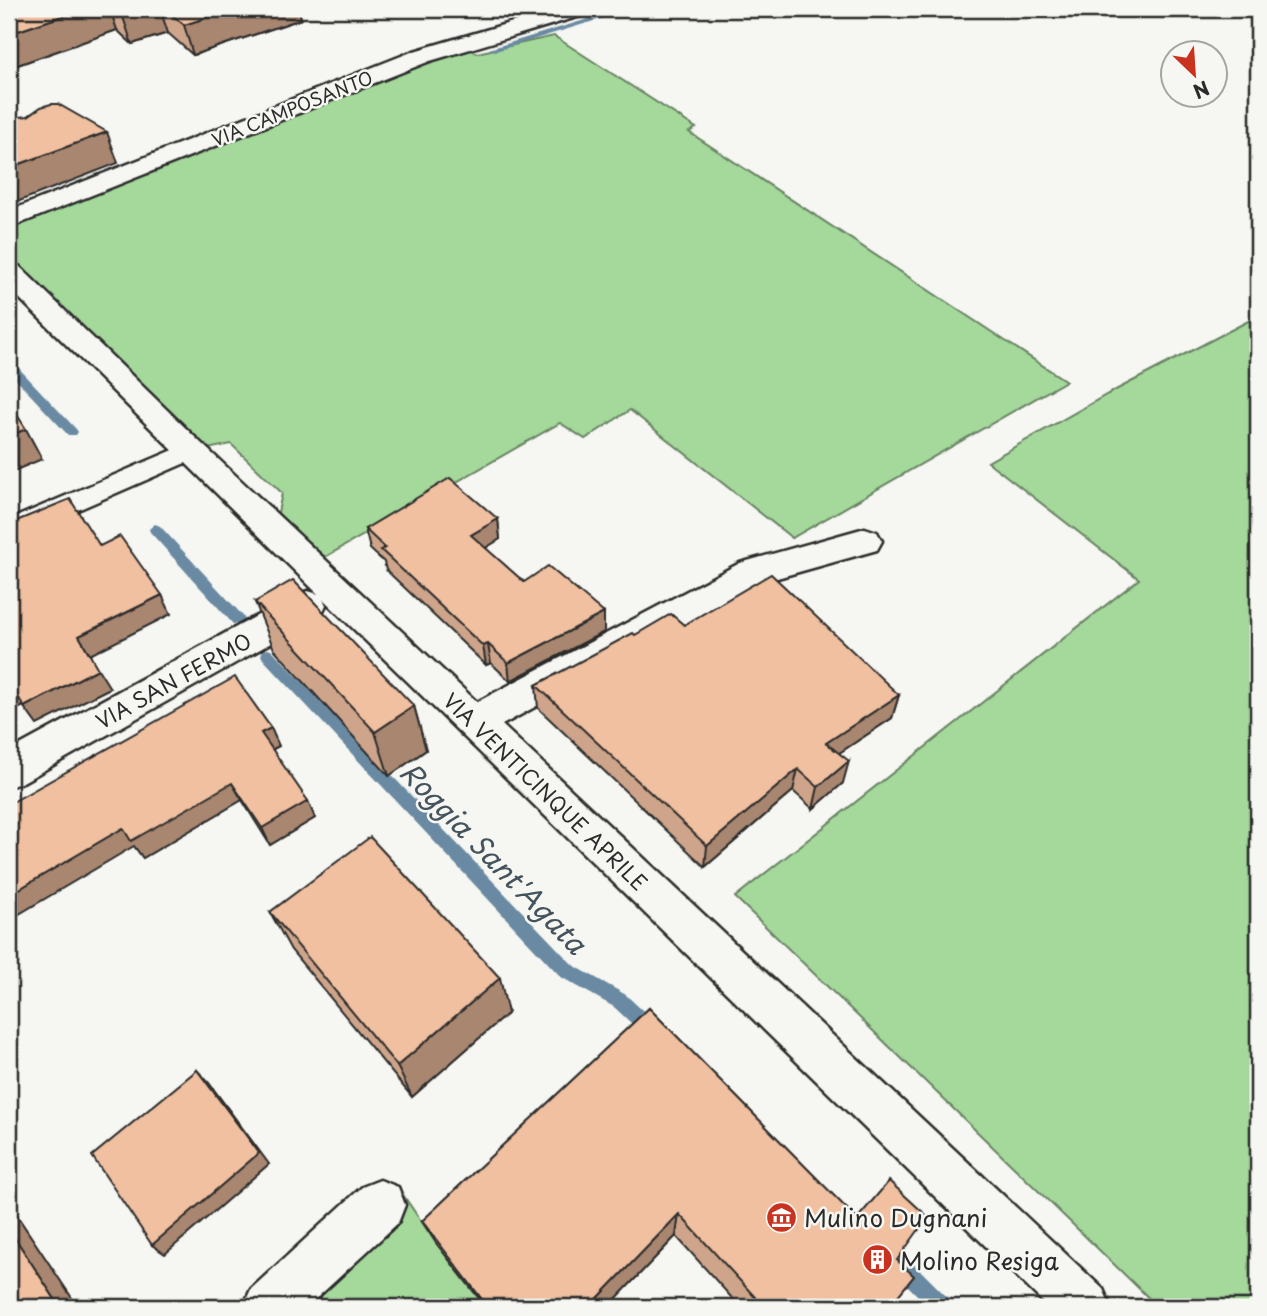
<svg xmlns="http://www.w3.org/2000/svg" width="1267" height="1316" viewBox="0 0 1267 1316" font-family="'Playpen Sans',sans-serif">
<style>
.green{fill:#a4d99b;stroke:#688263;stroke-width:2}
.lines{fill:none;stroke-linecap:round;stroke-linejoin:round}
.stream{fill:#698aa2;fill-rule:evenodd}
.pedestrian-casing{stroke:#2b2b2b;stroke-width:5}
.minor-casing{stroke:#2b2b2b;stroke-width:5}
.pedestrian{fill:#f6f6f2;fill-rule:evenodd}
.minor{fill:#f6f6f2;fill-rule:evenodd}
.wall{fill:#cea58a;stroke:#2b2b2b;stroke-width:2}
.shaded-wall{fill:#a88670;stroke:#2b2b2b;stroke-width:2}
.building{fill:#f0c0a0;stroke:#2b2b2b;stroke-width:2}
.labels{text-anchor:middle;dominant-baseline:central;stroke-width:5;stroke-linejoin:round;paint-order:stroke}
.far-street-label{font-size:18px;fill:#2b2b2b;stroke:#f6f6f2}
.street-label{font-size:21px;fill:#2b2b2b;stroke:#f6f6f2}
.near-poi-label{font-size:24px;fill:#2b2b2b;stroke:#f6f6f2;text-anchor:start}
.near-water-label{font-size:28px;font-style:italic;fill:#45535d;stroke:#f6f6f2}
</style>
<rect width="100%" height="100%" fill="#f6f6f2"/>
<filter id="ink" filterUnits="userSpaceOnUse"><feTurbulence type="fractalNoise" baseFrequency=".0143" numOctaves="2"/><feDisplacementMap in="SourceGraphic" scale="14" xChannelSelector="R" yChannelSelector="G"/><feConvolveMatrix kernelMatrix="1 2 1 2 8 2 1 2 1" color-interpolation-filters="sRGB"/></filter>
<g filter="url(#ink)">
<!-- green -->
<g class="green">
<path d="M554,36l142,92 -7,4 377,249 -274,157 -162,-128 -45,29 -25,-16 -235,134 -48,-40 5,-24 -51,-49 -23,5 -199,-187v-36l458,-178 10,5z"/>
<path d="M1258,316v991h-100l-423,-410 404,-318 -151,-117 120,-68z"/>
<path d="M399,1189l37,54 49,64h-217z"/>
</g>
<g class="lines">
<!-- stream -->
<g class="stream">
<path d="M621,9h12l-137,42 -7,-2z"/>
<path d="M9,361l4,1 63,67 2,3 -2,3h-8l-59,-63z"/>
<path d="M155,524l5,2 83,90 2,4 -2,4h-10l-83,-92 -1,-3z"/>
<path d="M268,649l5,2 300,314 53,30 30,28 3,6 -3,6 -6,3 -6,-3 -30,-28 -53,-30 -298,-318 -2,-4 2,-4z"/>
<path d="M900,1254l7,3 43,43 3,7h-24l-36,-36 -3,-7 3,-7z"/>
</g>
<defs>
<path id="pedestrian" d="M190,443l9,2 3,6 -3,6 -190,83v-20z"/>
<g id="minor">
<path d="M557,9h33l-3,5 -157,47 -421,167v-17l405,-160z"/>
<path d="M9,264l10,2 182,177 276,259 263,-139 125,-35 12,4 5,9 -5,9 -114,32 -261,143 601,564 8,18h-63l-725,-708 3,6 -5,10 -298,167 -14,5v-36l286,-156 13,-4 10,3 -309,-306z"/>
<path d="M380,1180l18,7 7,18 -7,18 -91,84h-64l8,-18 111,-102z"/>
</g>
</defs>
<!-- pedestrian casing -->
<use href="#pedestrian" class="pedestrian-casing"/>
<!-- minor casing -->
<use href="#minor" class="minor-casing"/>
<!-- pedestrian -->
<use href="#pedestrian" class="pedestrian"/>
<!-- minor -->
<use href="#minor" class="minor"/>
</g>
<!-- wall -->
<g class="wall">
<path d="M9,9h290l2,10 -108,36 -25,-22 -36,11 -15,-14 -108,38z"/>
<path d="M498,519l2,20 -15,9 39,34 80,31v19l-94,49 -19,-18 -5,2 -100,-95 -2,-8 -14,-13 -5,-20z"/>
<path d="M255,602l159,104 12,44 -37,26 -115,-127z"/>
<path d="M684,625l215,70 -7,23 -53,35 4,30 -30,26 -20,-18 -88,76 -167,-159 -2,-23 99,-50z"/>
<path d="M279,746l-7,4 43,68 -45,27 -28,-45 -99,58 -9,-12 -125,-42z"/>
<path d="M270,912l238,101 -96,84 -121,-147z"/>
<path d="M649,1008l248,252 -8,47h-149l-64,-71 -68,71h-122l-50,-64 -14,-22z"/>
</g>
<!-- shaded-wall -->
<g class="shaded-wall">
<path d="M83,9h27l7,21 -108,38v-34z"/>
<path d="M140,9h20l8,24 -36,11 -10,-30z"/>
<path d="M234,9h65l2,10 -108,36 -9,-30z"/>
<path d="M107,132l11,31 -109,42v-37z"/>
<path d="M26,429l16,30 -33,14v-37z"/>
<path d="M498,519l2,20 -26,16 -3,-20z"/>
<path d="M162,595l9,19 -81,41 -11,-19z"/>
<path d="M604,613v19l-94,49 -2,-18z"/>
<path d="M488,644l3,19 -5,2 -3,-19z"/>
<path d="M98,669l12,19 -73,37 -13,-18z"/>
<path d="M12,686l14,19 -17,8v-25z"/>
<path d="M899,695l-7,23 -71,47 5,-22z"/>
<path d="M414,706l12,44 -37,26 -14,-44z"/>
<path d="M271,728l8,18 -10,5 -8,-18z"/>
<path d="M849,761l-6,22 -30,26 5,-22z"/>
<path d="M798,769l-5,22 -88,76 2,-21z"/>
<path d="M232,783l10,17 -99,58 -9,-12 -125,74v-25l114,-67z"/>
<path d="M308,801l7,17 -45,27 -8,-17z"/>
<path d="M500,978l8,35 -96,84 -15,-31z"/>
<path d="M197,1070l12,13 60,81 -104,90 -13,-9z"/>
<path d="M9,1206l3,2 66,99h-18l-51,-78z"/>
<path d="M679,1214l-3,22 -68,71h-11l-1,-7z"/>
</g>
<!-- building -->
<g class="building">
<path d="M9,9h74l-74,25z"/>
<path d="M116,9h24l-18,5z"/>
<path d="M165,9h69l-50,16z"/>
<path d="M51,104h7l49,28 -98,36v-50l19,-2 13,-9z"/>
<path d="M9,402l17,27 -17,7z"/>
<path d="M450,478l48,41 -27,16 53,47 24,-16 56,47 -96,50 -20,-19 -5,2 -102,-96 4,-2 -20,-19z"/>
<path d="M70,499l30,47 20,-10 42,59 -83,41 19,33 -74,38 -12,-21 -3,2v-164z"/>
<path d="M771,574l128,121 -73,48 23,18 -31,26 -20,-18 -91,77 -171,-161 97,-52 2,2 36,-21 13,11z"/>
<path d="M293,580l121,126 -39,26 -120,-130z"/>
<path d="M235,677l36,51 -10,5 47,68 -46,27 -30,-45 -101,58 -8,-13 -114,67v-91z"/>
<path d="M370,837l130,141 -103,88 -127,-154z"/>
<path d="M649,1008l208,211 32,-38 39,36 -31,43 17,16 -25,31h-125l-85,-93 -83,86 6,7h-114l-66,-86z"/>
<path d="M197,1070l62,83 -107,92 -60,-89z"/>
<path d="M9,1229l51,78h-51z"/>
</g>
</g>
<!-- icons -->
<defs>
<symbol id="museum-disc" viewBox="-11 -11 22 22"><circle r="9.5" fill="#c8321e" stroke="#f6f6f2"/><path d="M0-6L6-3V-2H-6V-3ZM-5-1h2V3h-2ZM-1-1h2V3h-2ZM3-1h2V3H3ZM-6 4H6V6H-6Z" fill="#fff"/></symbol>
<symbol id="building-disc" viewBox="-11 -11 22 22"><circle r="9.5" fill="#c8321e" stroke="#f6f6f2"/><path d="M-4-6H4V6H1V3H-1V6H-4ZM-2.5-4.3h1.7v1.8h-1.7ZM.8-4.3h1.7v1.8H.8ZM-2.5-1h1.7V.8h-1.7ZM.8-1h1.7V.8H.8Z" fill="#fff"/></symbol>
</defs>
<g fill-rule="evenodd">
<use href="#museum-disc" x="764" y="1200" width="35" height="35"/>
<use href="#building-disc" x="860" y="1242" width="35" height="35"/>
</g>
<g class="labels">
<!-- far-street labels -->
<g class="far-street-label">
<text transform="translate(292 108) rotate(-22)">VIA CAMPOSANTO</text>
</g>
<!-- street labels -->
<g class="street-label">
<text transform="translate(173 680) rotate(-29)">VIA SAN FERMO</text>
<text transform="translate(546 791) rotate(44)">VIA VENTICINQUE APRILE</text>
</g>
<!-- near-poi labels -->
<g class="near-poi-label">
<text x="804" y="1217">Mulino Dugnani</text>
<text x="900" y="1260">Molino Resiga</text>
</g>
<!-- near-water labels -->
<g class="near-water-label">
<text transform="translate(494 857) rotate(46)">Roggia Sant'Agata</text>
</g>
</g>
<!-- margin -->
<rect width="1267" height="1316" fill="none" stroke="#f6f6f2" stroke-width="35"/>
<rect x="18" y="18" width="1232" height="1281" fill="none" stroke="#2b2b2b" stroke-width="2.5" filter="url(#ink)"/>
<!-- north arrow -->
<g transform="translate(1194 74) rotate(155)"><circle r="33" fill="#f6f6f2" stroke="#a5a5a2" stroke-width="2"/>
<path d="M0-5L12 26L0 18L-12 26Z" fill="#c8321e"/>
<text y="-10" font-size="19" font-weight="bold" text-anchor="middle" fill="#2b2b2b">N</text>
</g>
</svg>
